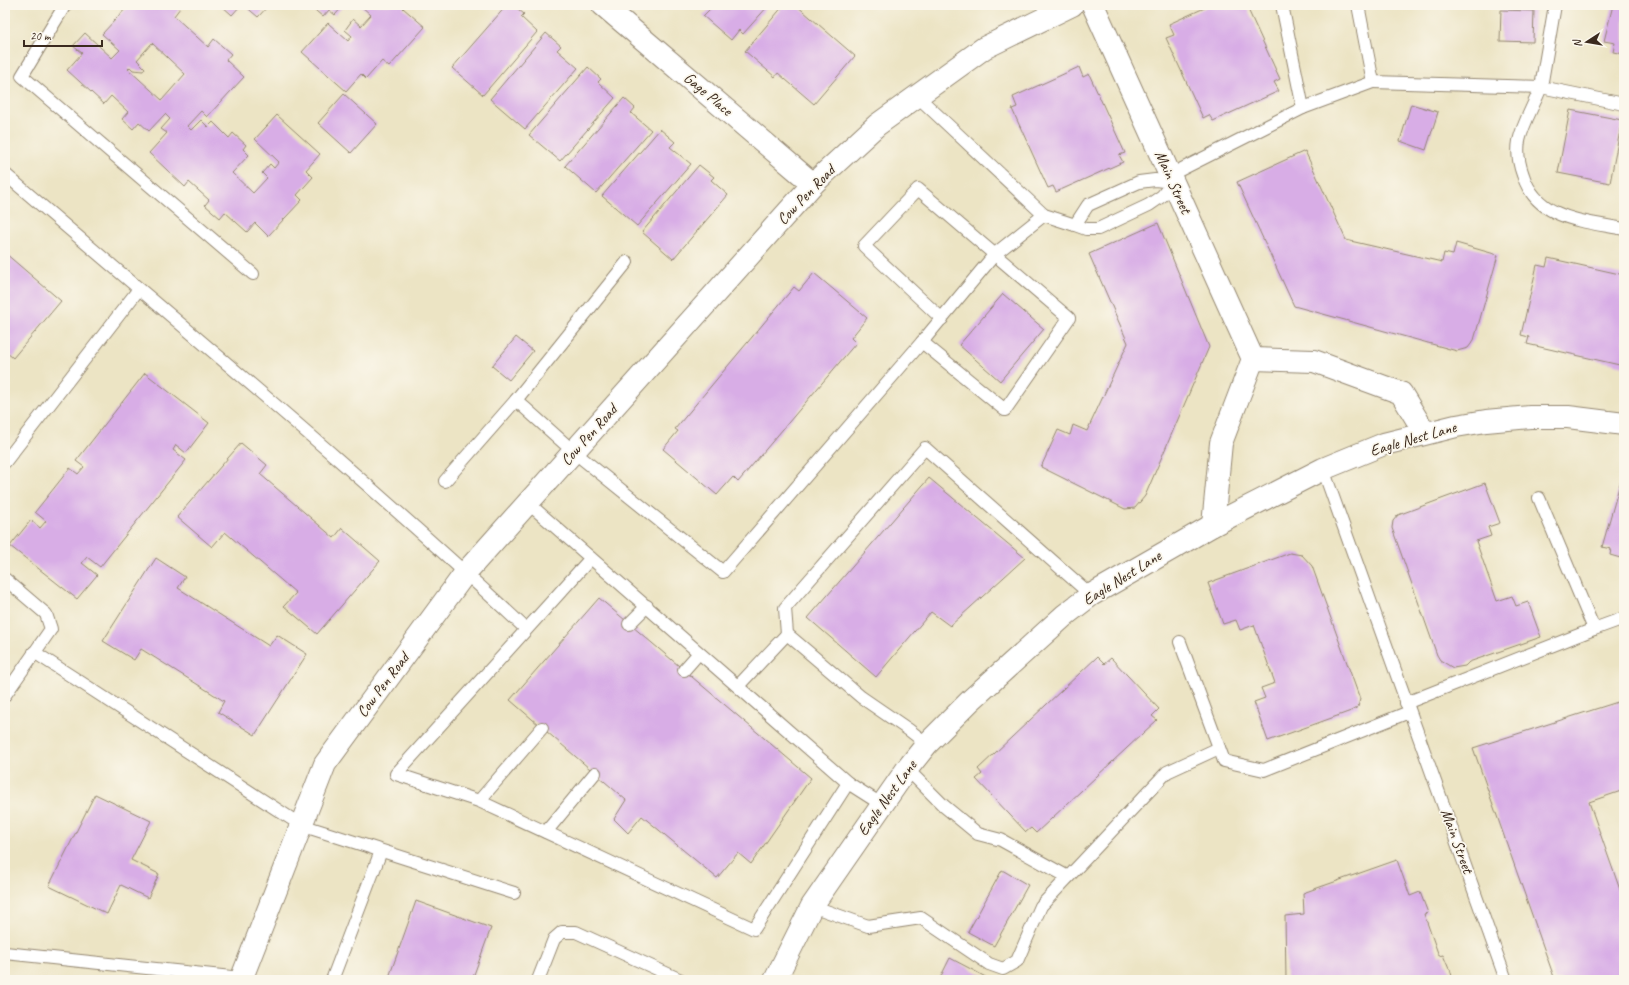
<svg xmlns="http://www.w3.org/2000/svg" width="1629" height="985" viewBox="0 0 1629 985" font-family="Caveat,sans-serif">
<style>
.building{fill:#d8ade6;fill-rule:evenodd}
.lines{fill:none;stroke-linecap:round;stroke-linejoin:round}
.service-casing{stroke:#948771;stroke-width:14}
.minor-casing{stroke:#948771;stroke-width:24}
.service{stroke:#fff;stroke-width:12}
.minor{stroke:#fff;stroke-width:22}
.labels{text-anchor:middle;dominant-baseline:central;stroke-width:3.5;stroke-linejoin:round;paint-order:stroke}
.street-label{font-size:16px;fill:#3b2a1e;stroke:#fbf7ec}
</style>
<rect width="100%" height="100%" fill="#fbf7ec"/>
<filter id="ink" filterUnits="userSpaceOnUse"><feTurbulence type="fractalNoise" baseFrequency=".025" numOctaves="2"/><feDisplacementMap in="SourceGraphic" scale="8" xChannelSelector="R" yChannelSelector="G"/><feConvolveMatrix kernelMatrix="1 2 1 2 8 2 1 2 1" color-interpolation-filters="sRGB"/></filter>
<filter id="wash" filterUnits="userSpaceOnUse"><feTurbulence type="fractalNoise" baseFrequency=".012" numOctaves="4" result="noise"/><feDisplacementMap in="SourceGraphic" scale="16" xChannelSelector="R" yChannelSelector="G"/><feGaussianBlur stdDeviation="0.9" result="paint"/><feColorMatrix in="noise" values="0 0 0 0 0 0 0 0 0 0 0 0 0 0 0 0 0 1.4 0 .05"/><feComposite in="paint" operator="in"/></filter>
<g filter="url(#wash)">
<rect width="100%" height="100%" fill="#ece4c4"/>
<g id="blocks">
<!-- building -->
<g class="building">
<path d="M129,5h48l3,3 -6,8 34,31 6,-8 17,15 -5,6 18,17 -37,40 -6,-6 -14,15 4,4 10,-10 7,7 5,-5 16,16 4,-5 13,12 -3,4 6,6 -17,18 21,20 14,-15 -5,-5 8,-9 4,4 5,-6 -24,-23 22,-24 43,39 -14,16 7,7 -16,18 5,5 -34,36 -13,-13 -8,9 -22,-20 -5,6 -15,-13 4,-5 -20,-18 -4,5 -36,-34 18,-20 -6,-4 9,-10 -5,-5 -16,17 -10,-9 -6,7 -11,-10 6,-7 -17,-16 -7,8 -37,-34 15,-17 -9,-7 12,-13 27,25 8,-8 -18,-16zM152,43l33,31 -23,26 -34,-31 2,-2 3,3 10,1 2,-3 -8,-8z"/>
<path d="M221,5h20l-9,10z"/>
<path d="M244,5h25l-11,12z"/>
<path d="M309,5h35l-9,10 -6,-5 -6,7z"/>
<path d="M360,5h46l-3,3 22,19 -36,40 -7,-6 -16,18 -5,-5 -15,17 -44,-39 26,-29 20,18 4,-5 -7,-6 8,-11 8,7 10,-11z"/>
<path d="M507,5h6l11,9 -3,3 16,15 -54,63 -31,-27z"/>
<path d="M710,5h59l-26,29 -4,-4 -8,10 -28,-24 9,-9z"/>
<path d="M784,5h12l59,51 -41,48 -36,-31 -3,4 -30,-26z"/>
<path d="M1211,5h25l1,2 9,-2 34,74 -6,3 5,9 -66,30 -4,-6 -6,3 -37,-80 8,-3 -5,-11z"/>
<path d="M1613,5h11v49l-11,-2 2,-9 -11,-2z"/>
<path d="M1501,10l33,1 -1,31 -33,-1z"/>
<path d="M546,33l15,13 -4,4 21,18 -53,61 -35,-30z"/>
<path d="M588,67l13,12 -3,3 17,16 -55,63 -31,-26z"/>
<path d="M1079,67l4,10 6,-3 36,79 -6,2 4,7 -67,30 -3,-6 -5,2 -36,-79 5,-2 -4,-10z"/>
<path d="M344,94l33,30 -26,29 -33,-30z"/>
<path d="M624,98l11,10 -4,5 20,17 -55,63 -31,-27z"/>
<path d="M1411,104l27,8 -12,38 -26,-9z"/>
<path d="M1570,110l52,10 -12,63 -52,-10z"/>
<path d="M660,129l15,13 -5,5 21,17 -54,62 -35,-30z"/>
<path d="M1305,151l41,89 96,22 2,-9 9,2 3,-12 42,12 -24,85 -6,8 -11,3 -163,-45 -57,-124z"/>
<path d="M699,165l15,12 -3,3 17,15 -55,64 -31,-27z"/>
<path d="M1158,223l51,124 -64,149 -10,12 -10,1 -84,-42 17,-37 12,5 3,-10 14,6 41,-88 -39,-89z"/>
<path d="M5,253l56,48 -48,57 -8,-7z"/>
<path d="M1548,258l76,17v91l-97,-22 2,-7 -8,-2 16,-70 9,2z"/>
<path d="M814,273l53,45 -16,20 5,5 -118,139 -5,-5 -16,18 -54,-46 15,-18 -3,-2 119,-142 5,4z"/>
<path d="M1003,294l41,35 -44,52 -41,-36z"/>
<path d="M516,337l17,14 -24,29 -17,-14z"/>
<path d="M145,373l64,50 -23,30 -10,-8 -3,5 13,10 -86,107 -13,-10 -5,6 15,12 -20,24 -67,-53 21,-26 9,8 6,-7 -11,-9 35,-44 8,6 6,-7 -8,-6z"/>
<path d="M241,443l26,22 -7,9 74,64 8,-10 38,33 -63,73 -33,-28 12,-13 -71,-61 -13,15 -35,-30z"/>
<path d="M929,478l96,80 -75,68 -19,-14 -55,65 -68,-59z"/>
<path d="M1621,480l3,1v78l-14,-4 1,-6 -9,-2z"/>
<path d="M1485,483l15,40 -12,4 3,9 -15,5 21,60 15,-5 4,10 12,-4 13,35 -72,25 -4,4 -12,2 -13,-8 -3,-5 -45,-127 1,-7 5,-6z"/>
<path d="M1290,553l12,2 10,11 48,133 -2,8 -7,4 -83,30 -14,-39 11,-4 -4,-10 14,-5 -21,-58 -14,5 -4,-10 -13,4 -15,-41z"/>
<path d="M156,558l29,19 -7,11 91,58 8,-11 30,19 -52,81 -37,-23 6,-11 -83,-52 -7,11 -31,-19z"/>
<path d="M599,598l212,180 -60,86 -13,-11 -21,25 -75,-62 -14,17 -14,-14 12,-19 -116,-100z"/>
<path d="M1097,657l7,7 7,-6 48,51 -7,7 5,4 -121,113 -5,-5 -5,4 -50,-53 6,-5 -4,-5z"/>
<path d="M1624,700v90l-35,12 35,99v79h-69l-82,-232z"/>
<path d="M95,794l56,27 -20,39 28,14 -11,24 -27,-13 -14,29 -58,-28z"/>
<path d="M1397,860l13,36 10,-4 8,21 -4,1 15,42 4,-1 6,14h1l3,11h-167l-1,-64 19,-2 -1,-21z"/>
<path d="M1002,870l26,15 -34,61 -26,-14z"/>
<path d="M416,901l75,27 -19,52h-84z"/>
<path d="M950,958l19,10 22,12h-52z"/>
</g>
</g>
</g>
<g filter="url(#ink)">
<use href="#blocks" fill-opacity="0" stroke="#948771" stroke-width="1"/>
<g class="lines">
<defs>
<g id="service">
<path d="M65,5l-43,71 231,198"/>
<path d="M1358,5l15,77 168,5c-7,18 -18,36 -22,54 -2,11 0,23 4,34 14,45 61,46 101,54"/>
<path d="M1555,5l-14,82 83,17"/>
<path d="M917,96l127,119 31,10"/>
<path d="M1303,108l70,-26"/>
<path d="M5,174c175,151 353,297 521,455"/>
<path d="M1170,175l133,-67 -21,-103"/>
<path d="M1155,180l18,2 -11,14 -13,9 -51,24h-12l-11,-4 13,-20 51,-23z"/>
<path d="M922,342l73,-88 49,-39"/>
<path d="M516,400l58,52 149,120 199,-230 83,68 64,-92 -151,-129 -54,57 78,73"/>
<path d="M5,462l134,-173"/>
<path d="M1323,469l183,511"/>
<path d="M445,481l71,-81 111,-138"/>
<path d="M1539,498l55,131 30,-11"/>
<path d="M528,503l320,280 -94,146 -275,-128 -83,-27 195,-216"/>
<path d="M5,579l41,35 5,15 -46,66"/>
<path d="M629,624l18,-18"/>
<path d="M1180,642l44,119 40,9 145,-58"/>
<path d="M34,652l267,173 213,68"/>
<path d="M684,670l15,-17"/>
<path d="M738,686l49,-52"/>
<path d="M1406,703l188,-74"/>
<path d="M927,744l-18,-14 -48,-33 -74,-63 -2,-26 140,-160 166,147"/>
<path d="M907,769l37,37 34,28 23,6 67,37"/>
<path d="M848,783l33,21"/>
<path d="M479,801l63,-73"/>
<path d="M546,832l49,-59"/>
<path d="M812,906l56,20 53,-8 68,46 14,5 14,-8 24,-55 126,-134 52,-24"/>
<path d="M5,953l236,25"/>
<path d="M332,980l49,-129"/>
<path d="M538,980l16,-41 8,-7h14l105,48"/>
</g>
<g id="minor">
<path d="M603,5l210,179"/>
<path d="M1093,5l160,354 -32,84 -8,82"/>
<path d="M1253,359l61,2 87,32 24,40"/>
<path d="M241,980l84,-216 141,-192 347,-388 64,-59 107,-77 88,-43"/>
<path d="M775,980l37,-74 95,-137 20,-25 44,-44 94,-85 26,-20 122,-70 110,-56 61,-25 72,-18 30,-5 44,-4h38l56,7"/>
</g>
</defs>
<!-- service casing -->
<use href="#service" class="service-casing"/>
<!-- minor casing -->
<use href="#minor" class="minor-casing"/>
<!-- service -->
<use href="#service" class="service"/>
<!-- minor -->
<use href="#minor" class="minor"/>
</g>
</g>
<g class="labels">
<!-- street labels -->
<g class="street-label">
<text transform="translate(708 94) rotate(40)">Gage Place</text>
<text transform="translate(1173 182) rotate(66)">Main Street</text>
<text transform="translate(806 195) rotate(-46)">Cow Pen Road</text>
<text transform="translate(589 435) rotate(-48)">Cow Pen Road</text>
<text transform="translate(1413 439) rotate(-16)">Eagle Nest Lane</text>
<text transform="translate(1122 578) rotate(-32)">Eagle Nest Lane</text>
<text transform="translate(383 685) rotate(-53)">Cow Pen Road</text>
<text transform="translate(887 798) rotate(-54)">Eagle Nest Lane</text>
<text transform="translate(1457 841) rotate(70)">Main Street</text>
</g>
</g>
<!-- margin -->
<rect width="1629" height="985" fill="none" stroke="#fbf7ec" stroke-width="20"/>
<!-- north arrow -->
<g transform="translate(1587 42) rotate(258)" stroke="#fbf7ec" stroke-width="3" paint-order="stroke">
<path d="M0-3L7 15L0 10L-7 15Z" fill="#3b2a1e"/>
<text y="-6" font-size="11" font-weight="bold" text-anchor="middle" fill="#3b2a1e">N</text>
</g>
<!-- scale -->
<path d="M24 40v6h78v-6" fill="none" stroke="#3b2a1e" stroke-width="2"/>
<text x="30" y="40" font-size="12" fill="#3b2a1e" stroke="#fbf7ec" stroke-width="3" paint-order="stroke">20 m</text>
</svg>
